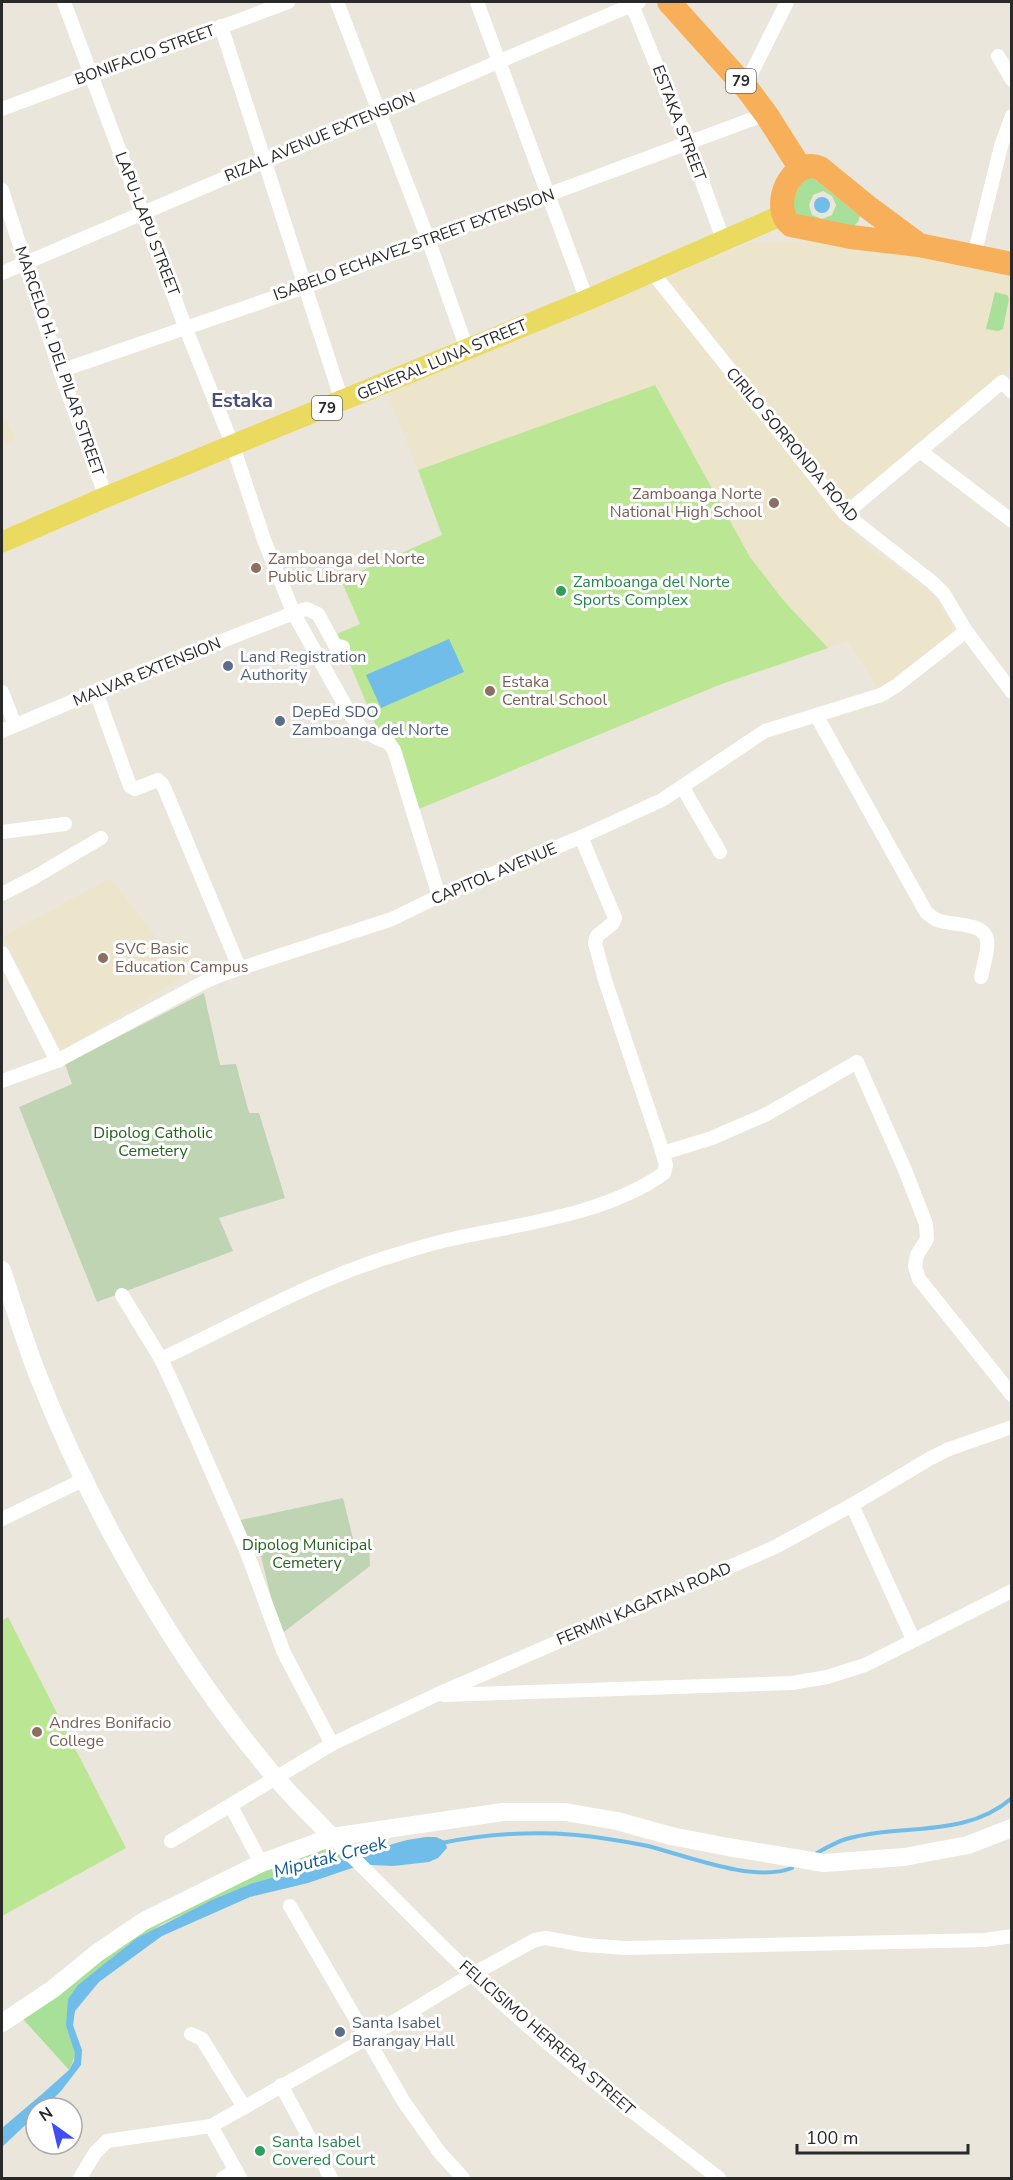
<svg xmlns="http://www.w3.org/2000/svg" width="1013" height="2180" viewBox="0 0 1013 2180" font-family="'Nunito Sans',sans-serif">
<style>
.education{fill:#ece5cb}
.green{fill:#a9e099;fill-rule:evenodd}
.cemetery{fill:#bfd4b3}
.pitch{fill:#bbe795}
.water{fill:#71bdea}
.lines{fill:none;stroke-linecap:round;stroke-linejoin:round}
.stream{stroke:#71bdea;stroke-width:4}
.street{stroke:#fff;stroke-width:14}
.secondary{stroke:#fff;stroke-width:18}
.primary{stroke:#ebda60;stroke-width:21}
.highway{stroke:#f8af59;stroke-width:24}
.education-dot{fill:#8d6e63;stroke:#fff;stroke-width:2}
.leisure-dot{fill:#2e9e5b;stroke:#fff;stroke-width:2}
.service-dot{fill:#5c6f8a;stroke:#fff;stroke-width:2}
.labels{text-anchor:middle;dominant-baseline:central;stroke-width:6;stroke-linejoin:round;paint-order:stroke}
.shield{fill:#fff;stroke:#696969;stroke-width:1.5}
.shield-label{font-size:15px;font-weight:bold;fill:#292929}
.street-label{font-size:16px;fill:#292929;stroke:#fff}
.education-label{font-size:16px;fill:#785e54;stroke:#fff;text-anchor:start}
.leisure-label{font-size:16px;fill:#27864d;stroke:#fff;text-anchor:start}
.service-label{font-size:16px;fill:#4e5e75;stroke:#fff;text-anchor:start}
.park-label{font-size:16px;fill:#23631c;stroke:#fff}
.water-label{font-size:18px;font-style:italic;fill:#125994;stroke:#fff}
.quarter-label{font-size:20px;font-weight:bold;fill:#4b4e78;stroke:#fff}
</style>
<rect width="100%" height="100%" fill="#ebe6db"/>
<!-- education -->
<g class="education">
<path d="M854,241l157,30v97l-164,134 -181,-224 84,-35z"/>
<path d="M654,283l201,253 77,58 19,29 2,9 -74,58 -31,-49 -20,7 -44,-47 -34,-44 -95,-172 -237,85 -31,-77z"/>
<path d="M2,413l14,26 -14,7z"/>
<path d="M110,878l48,62 29,8 11,20 -137,83 -57,-115z"/>
</g>
<!-- green -->
<g class="green">
<path d="M812,177l48,39 -2,6 -4,4 -58,-10 -4,-13 10,-22zM823,191l9,5 4,9 -4,10 -10,4 -10,-4 -3,-10 4,-10z"/>
<path d="M995,292l12,3 2,4 -6,30 -5,2 -12,-2z"/>
<path d="M322,1848l17,3 7,7 -93,25 -91,41 -84,61 -12,41 10,28 -7,16 -46,-51 95,-75 121,-62z"/>
</g>
<!-- cemetery -->
<g class="cemetery">
<path d="M204,993l16,72 16,-1 13,49h10l26,85 -66,20 14,33 -136,51 -78,-195 53,-23 -7,-20z"/>
<path d="M343,1498l12,49 14,-2 1,21 -90,69 -20,-83 -11,2 -13,-33z"/>
</g>
<!-- pitch -->
<g class="pitch">
<path d="M655,385l95,172 34,44 44,47 -109,37 -300,124 -27,-79 -12,5 -43,-101 23,-10 -19,-44 101,-45 -24,-65z"/>
<path d="M8,1617l118,231 -124,68v-295z"/>
</g>
<!-- water -->
<g class="water">
<circle cx="822" cy="205" r="8"/>
<path d="M449,639l15,33 -83,36 -15,-33z"/>
<path d="M426,1837h10l9,4 2,7 -9,10 -9,4 -36,4 -22,-1 -19,3 -44,15 -58,14 -88,39 -63,46 -24,29 -2,14 9,25 -1,15 -20,26 -17,17h-8v7l-34,32v-19l40,-34 27,-24 5,-9 1,-8 -9,-27 2,-27 10,-14 59,-47 75,-38 41,-17 154,-43z"/>
</g>
<g class="lines">
<!-- stream -->
<g class="stream">
<path d="M442,1843c53,-11 112,-13 166,-4 13,2 27,4 40,7 39,10 106,37 144,22"/>
<path d="M817,1853c9,-5 19,-11 29,-14 55,-16 119,0 166,-41"/>
</g>
<!-- street -->
<g class="street">
<path d="M64,2l122,327 47,117 31,94 30,74 56,100 12,15 13,8 14,6 5,7 45,146"/>
<path d="M337,2l91,237 39,110"/>
<path d="M477,2l110,298"/>
<path d="M632,5l56,138 36,99"/>
<path d="M221,26l121,375"/>
<path d="M998,56l14,24"/>
<path d="M745,86l42,-84"/>
<path d="M2,109l286,-107"/>
<path d="M2,190l58,181 46,126"/>
<path d="M974,256l27,-110 11,-30"/>
<path d="M652,272l193,242 87,68 12,12 22,37 46,61"/>
<path d="M2,273l637,-271"/>
<path d="M60,371l245,-84 123,-48 338,-125"/>
<path d="M920,451l92,70"/>
<path d="M845,514l157,-132 10,10"/>
<path d="M2,692l13,33"/>
<path d="M96,692l34,94 5,3 23,-9 5,5 76,182"/>
<path d="M816,715l110,197c3,3 7,6 11,8 13,6 47,1 50,20 2,10 -4,26 -6,37"/>
<path d="M2,731l135,-57 162,-63 8,-2 11,5 17,31 8,2"/>
<path d="M683,788l37,64"/>
<path d="M2,832l63,-8"/>
<path d="M2,894l31,-16 68,-40"/>
<path d="M2,953l55,108"/>
<path d="M2,1081l55,-20 147,-79 19,-8 169,-55 47,-23 142,-59 81,-37 103,-69 116,-36 15,-9 70,-55"/>
<path d="M663,1153l49,-15 55,-24 90,-52 48,108 21,54 1,15 -10,16 -2,12 4,12 93,116"/>
<path d="M122,1295l39,64 15,32 70,159 38,103 48,91"/>
<path d="M161,1359c73,-34 144,-75 221,-100 23,-7 46,-15 70,-20 68,-15 156,-25 212,-66l2,-8 -6,-21 -55,-164 -10,-37 2,-7 16,-13 2,-5 -34,-81"/>
<path d="M852,1505l61,134"/>
<path d="M2,1519l83,-40"/>
<path d="M444,1695l348,-12 35,-6 38,-12 147,-74"/>
<path d="M231,1806l30,57"/>
<path d="M332,1837c47,45 92,93 140,138 77,74 163,139 247,203"/>
<path d="M171,1841l161,-97 104,-49 339,-148 77,-42 77,-46 20,-10 63,-22"/>
<path d="M290,1906l114,196 36,51 23,25"/>
<path d="M191,2034l11,5 42,68"/>
<path d="M281,2085l50,93"/>
<path d="M211,2126l29,52"/>
<path d="M80,2178l15,-25 12,-12 104,-15 156,-88 104,-63 64,-35 11,-2 38,7 42,3 359,-8 27,-4"/>
<path d="M223,2178l13,-8"/>
</g>
<!-- secondary -->
<g class="secondary">
<path d="M2,1270c11,34 22,69 35,103 55,140 141,290 239,405 17,20 37,39 56,59"/>
<path d="M2,2023l51,-34 44,-36 47,-32 117,-58 71,-26 171,-25h62l52,9 54,15 57,11 96,16 80,-6 64,-12 44,-17"/>
</g>
<!-- primary -->
<path class="primary" d="M2,542l104,-45 481,-197 195,-85"/>
<!-- highway -->
<g class="highway">
<path d="M669,2l79,88 18,24 35,55"/>
<path d="M919,245l-50,-37 -49,-40c-29,-12 -51,40 -29,57l60,12 68,8 93,19"/>
</g>
</g>
<!-- markers -->
<g class="education-dot">
<circle cx="774" cy="503" r="6"/>
<circle cx="256" cy="568" r="6"/>
<circle cx="490" cy="691" r="6"/>
<circle cx="103" cy="958" r="6"/>
<circle cx="37" cy="1732" r="6"/>
</g>
<g class="leisure-dot">
<circle cx="561" cy="591" r="6"/>
<circle cx="260" cy="2151" r="6"/>
</g>
<g class="service-dot">
<circle cx="228" cy="666" r="6"/>
<circle cx="280" cy="721" r="6"/>
<circle cx="340" cy="2032" r="6"/>
</g>
<g class="labels">
<!-- shield labels -->
<g class="shield">
<rect x="726" y="69" width="30" height="24" rx="4.5"/>
<rect x="312" y="396" width="30" height="24" rx="4.5"/>
</g>
<g class="shield-label">
<text x="741" y="81">79</text>
<text x="327" y="408">79</text>
</g>
<!-- street labels -->
<g class="street-label">
<text transform="translate(145 55) rotate(-20)">BONIFACIO STREET</text>
<text transform="translate(679 123) rotate(69)">ESTAKA STREET</text>
<text transform="translate(320 137) rotate(-23)">RIZAL AVENUE EXTENSION</text>
<text transform="translate(147 224) rotate(69)">LAPU-LAPU STREET</text>
<text transform="translate(414 245) rotate(-20)">ISABELO ECHAVEZ STREET EXTENSION</text>
<text transform="translate(442 360) rotate(-23)">GENERAL LUNA STREET</text>
<text transform="translate(59 361) rotate(71)">MARCELO H. DEL PILAR STREET</text>
<text transform="translate(792 445) rotate(50)">CIRILO SORRONDA ROAD</text>
<text transform="translate(147 672) rotate(-22)">MALVAR EXTENSION</text>
<text transform="translate(494 874) rotate(-23)">CAPITOL AVENUE</text>
<text transform="translate(644 1604) rotate(-23)">FERMIN KAGATAN ROAD</text>
<text transform="translate(547 2038) rotate(41)">FELICISIMO HERRERA STREET</text>
</g>
<!-- education labels -->
<g class="education-label">
<text x="762" y="494" text-anchor="end">Zamboanga Norte<tspan x="762" dy="18">National High School</tspan></text>
<text x="268" y="559">Zamboanga del Norte<tspan x="268" dy="18">Public Library</tspan></text>
<text x="502" y="682">Estaka<tspan x="502" dy="18">Central School</tspan></text>
<text x="115" y="949">SVC Basic<tspan x="115" dy="18">Education Campus</tspan></text>
<text x="49" y="1723">Andres Bonifacio<tspan x="49" dy="18">College</tspan></text>
</g>
<!-- leisure labels -->
<g class="leisure-label">
<text x="573" y="582">Zamboanga del Norte<tspan x="573" dy="18">Sports Complex</tspan></text>
<text x="272" y="2142">Santa Isabel<tspan x="272" dy="18">Covered Court</tspan></text>
</g>
<!-- service labels -->
<g class="service-label">
<text x="240" y="657">Land Registration<tspan x="240" dy="18">Authority</tspan></text>
<text x="292" y="712">DepEd SDO<tspan x="292" dy="18">Zamboanga del Norte</tspan></text>
<text x="352" y="2023">Santa Isabel<tspan x="352" dy="18">Barangay Hall</tspan></text>
</g>
<!-- park labels -->
<g class="park-label">
<text x="153" y="1133">Dipolog Catholic<tspan x="153" dy="18">Cemetery</tspan></text>
<text x="307" y="1545">Dipolog Municipal<tspan x="307" dy="18">Cemetery</tspan></text>
</g>
<!-- water labels -->
<g class="water-label">
<text transform="translate(330 1857) rotate(-15)">Miputak Creek</text>
</g>
<!-- quarter labels -->
<g class="quarter-label">
<text x="242" y="400">Estaka</text>
</g>
</g>
<!-- border -->
<rect width="1013" height="2180" fill="none" stroke="#292929" stroke-width="6"/>
<!-- north arrow -->
<g transform="translate(54 2126) rotate(326)"><circle r="28" fill="#ffffff" stroke="#a9a9a9" stroke-width="1.5"/>
<path d="M0-4.5L10 22L0 15L-10 22Z" fill="#404ef3"/>
<text y="-9" font-size="16" font-weight="bold" text-anchor="middle" fill="#292929">N</text>
</g>
<!-- scale -->
<path d="M797 2144v9h171v-9" fill="none" stroke="#292929" stroke-width="3"/>
<text x="806" y="2144" font-size="18" fill="#292929" stroke="#ffffff" stroke-width="4.5" paint-order="stroke">100 m</text>
</svg>
